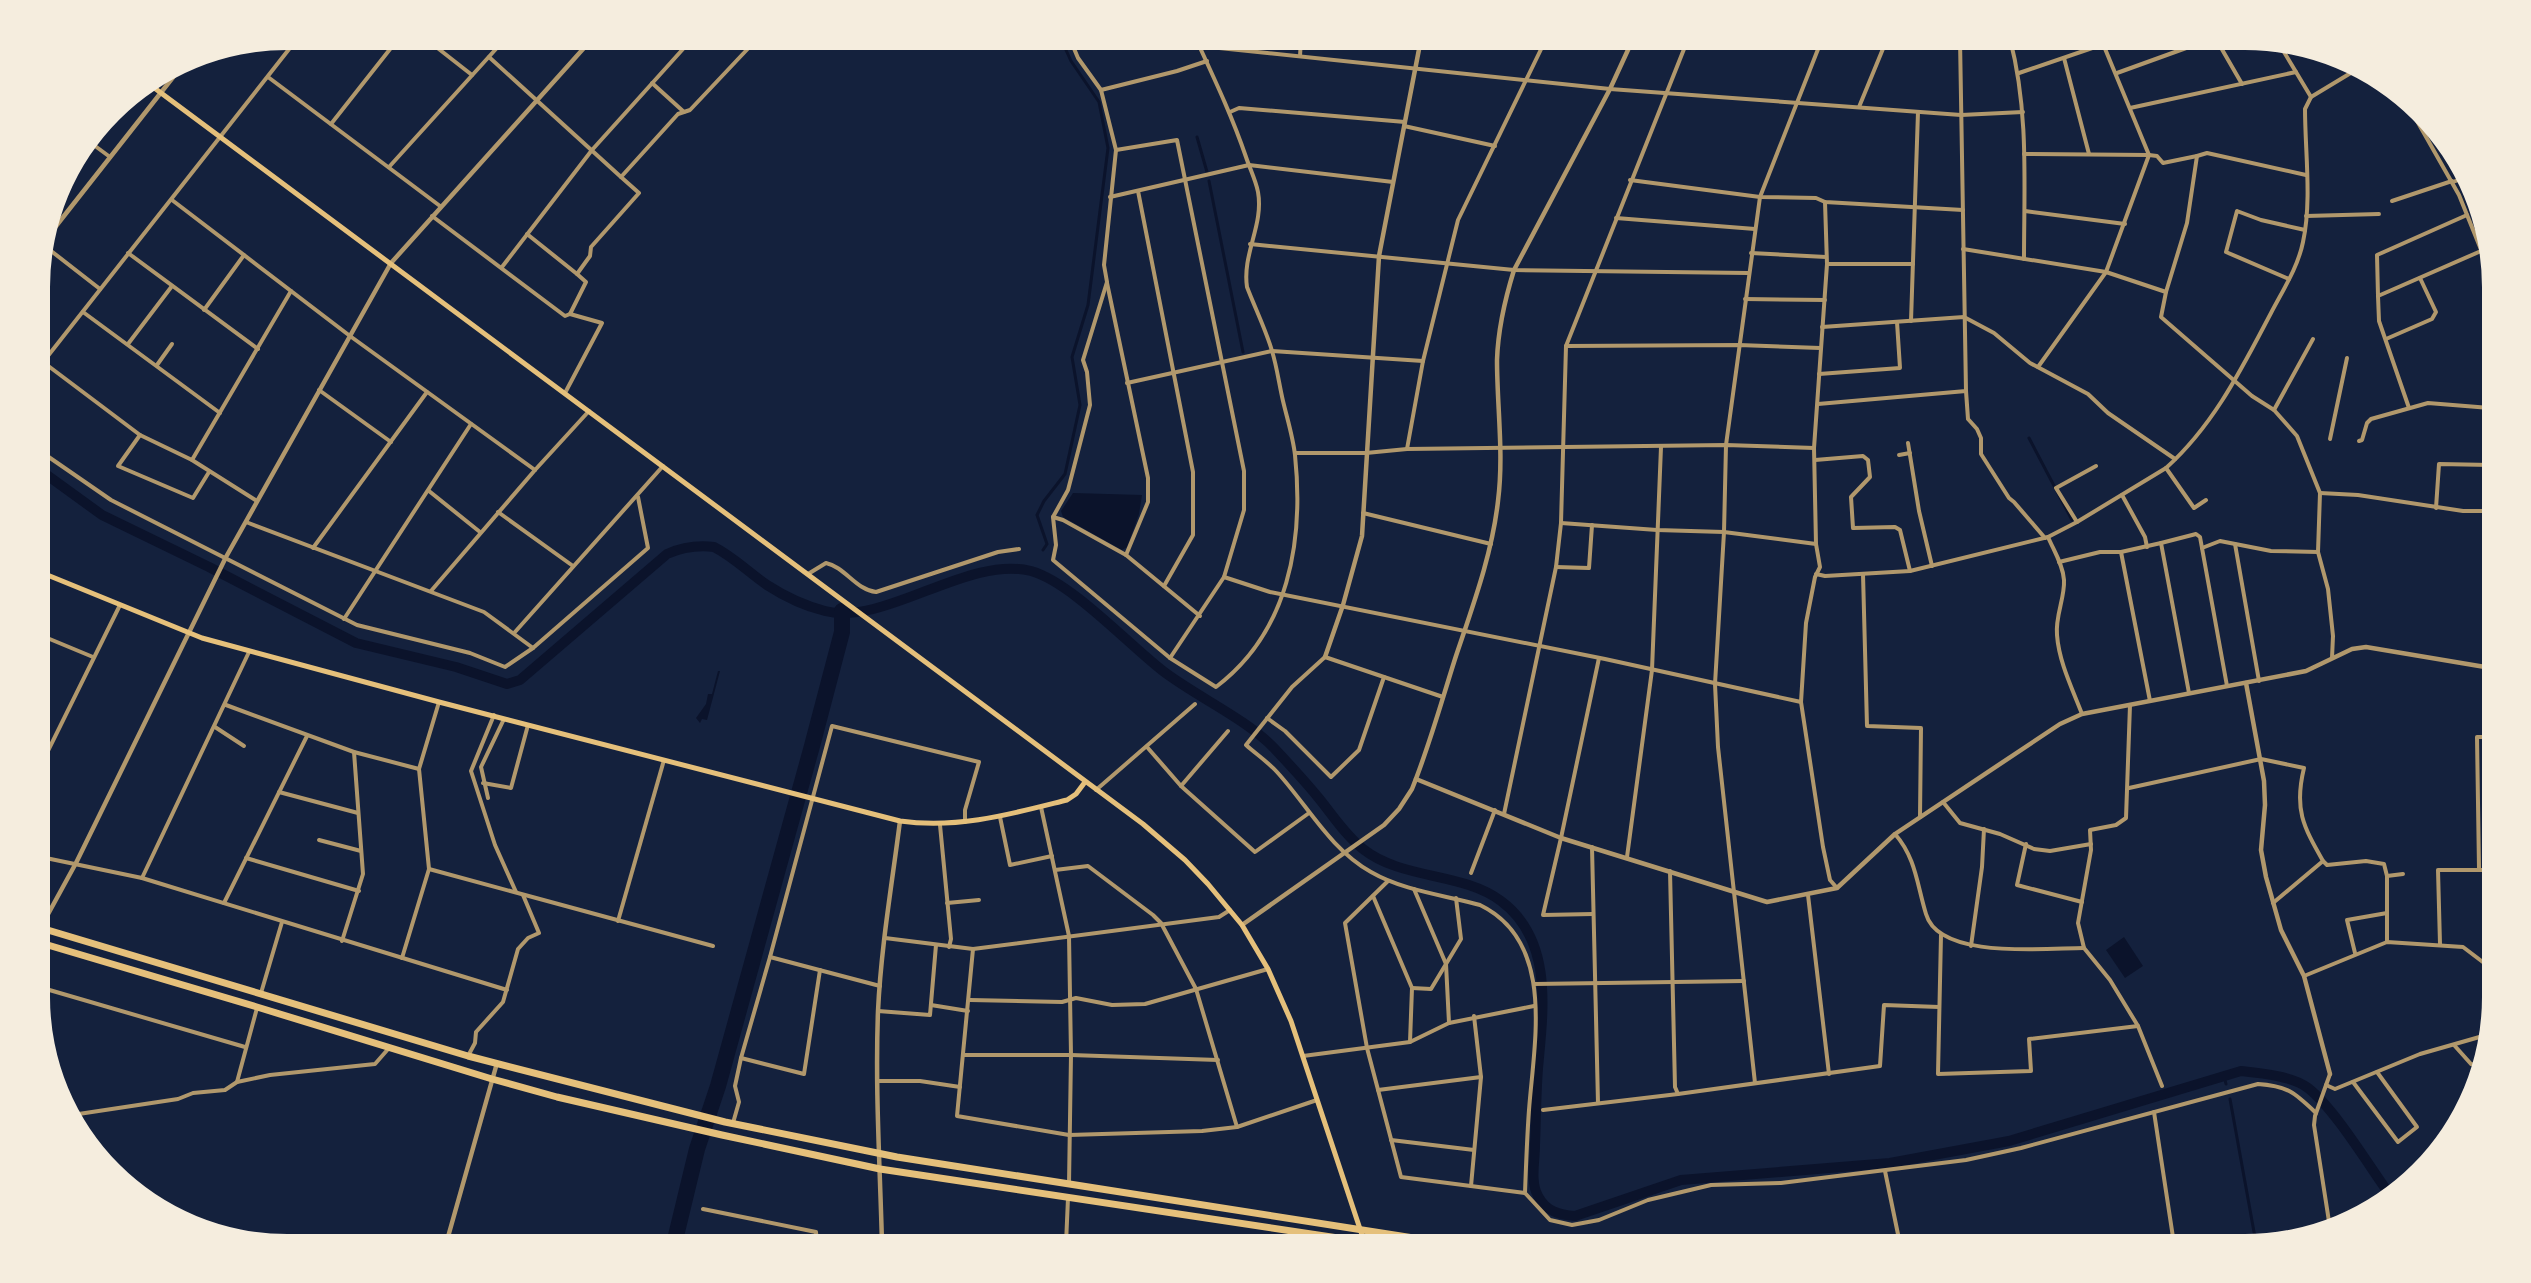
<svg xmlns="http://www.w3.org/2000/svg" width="2531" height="1283" viewBox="0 0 2531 1283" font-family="Figtree,sans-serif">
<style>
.water{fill:#0b132b}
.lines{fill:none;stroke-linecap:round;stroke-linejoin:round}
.stream{stroke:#0b132b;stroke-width:3}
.canal{stroke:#0b132b;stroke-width:10}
.river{stroke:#0b132b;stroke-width:16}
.minor{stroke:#b1986c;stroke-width:4}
.tertiary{stroke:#b1986c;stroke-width:4.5}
.secondary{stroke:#e5c07b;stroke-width:5}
.trunk{stroke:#e5c07b;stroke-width:7}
</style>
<rect width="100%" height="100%" fill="#14213d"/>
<!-- water -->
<g class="water">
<path d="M1073,493l69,2 -3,19 -12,33 -5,3 -59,-33 -2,-6z"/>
<path d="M718,671h2l-13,49 -5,-1 -2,4 -4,-5 10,-14 2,-10h4z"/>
<path d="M2124,937l19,29 -18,12 -19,-28z"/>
</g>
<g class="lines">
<!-- stream -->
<g class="stream">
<path d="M1197,137l10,35"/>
<path d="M1209,181l34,171"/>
<path d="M2029,438l43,82"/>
<path d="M1043,550l4,-6 -10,-29 7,-14 21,-27 15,-69 -8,-48 16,-52 20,-157 -9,-46 -28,-41 -10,-22"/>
<path d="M2224,1076l2,8"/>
<path d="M2230,1099l26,144"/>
</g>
<!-- canal -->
<path class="canal" d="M40,470l62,45 107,52 147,76 100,24 51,17 13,-4 147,-126c16,-7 30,-9 47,-7 20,10 35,26 53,38 17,11 38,21 58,26 61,15 142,-56 206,-40 40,11 97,73 132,100 34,26 82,47 111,77 15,16 30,32 43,48 15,18 28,39 46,53 39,31 100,23 138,52 53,39 42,111 37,167 -2,26 -2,51 -3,77 0,16 -5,37 3,51 8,15 21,19 37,20l106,-36 209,-17 119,-22 232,-70c19,2 52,5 67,17 27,21 61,78 82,107"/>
<!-- river -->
<path class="river" d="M674,1244l23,-95 21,-63 94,-340 30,-114v-21"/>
<!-- minor -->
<g class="minor">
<path d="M426,39l46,36"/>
<path d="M1070,39l8,19 23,32 15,60 -12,115 3,17 -24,78 4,12 3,33 -22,85 -15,27 3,28 -3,15 117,98 46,29c73,-55 88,-146 79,-232 -2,-18 -8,-37 -12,-54 -4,-17 -6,-34 -11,-50 -6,-21 -17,-43 -25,-64 -5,-33 17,-62 11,-95 -2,-11 -8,-23 -12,-35 -14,-41 -32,-79 -50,-118"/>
<path d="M2010,39c19,72 14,146 14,220"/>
<path d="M2216,39l26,45"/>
<path d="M1200,46l410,43 351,26 62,-3"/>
<path d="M2281,47l30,50"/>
<path d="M1300,56l1,-17"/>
<path d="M489,57l132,120"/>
<path d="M2064,58l25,96"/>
<path d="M2019,73l85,-29"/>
<path d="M2117,73l94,-34"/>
<path d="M268,77l172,129"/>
<path d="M652,83l32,29"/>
<path d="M1101,90l76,-19 30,-10"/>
<path d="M2404,98l55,97 31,77"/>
<path d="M1859,107l28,-68"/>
<path d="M2130,108l166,-36"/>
<path d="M1230,112l9,-4 166,14"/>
<path d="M331,124l67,-85"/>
<path d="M1404,126l91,20"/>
<path d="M91,143l19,14"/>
<path d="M1116,150l61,-10 67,331v39l-20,67 -54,81"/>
<path d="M2024,154l125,1 8,1 6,7 34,-7"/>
<path d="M389,167l116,-128"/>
<path d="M1630,180l130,17 56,1 9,4 138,8"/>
<path d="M2453,182l8,-3"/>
<path d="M1138,191l55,281v63l-29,51"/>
<path d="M1110,197l139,-32 144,17"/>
<path d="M172,200l178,136 185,134"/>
<path d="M2392,201l60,-20"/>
<path d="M1825,202l2,62 -13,184 2,96 4,23 -5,10 -9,46 -5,79 22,145 7,33 7,8"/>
<path d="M2025,211l100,13"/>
<path d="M2467,215l-90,40 1,41 103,-45"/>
<path d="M432,216l133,100 5,-2"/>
<path d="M2306,216l73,-2"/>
<path d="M1616,218l139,11"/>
<path d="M527,234l50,40"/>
<path d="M1250,244l264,26 234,3"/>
<path d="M46,247l54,42"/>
<path d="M1963,249l143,23 60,20 -5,25 91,79 22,14 23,26 23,57 -2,59 10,37 5,47 -1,22"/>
<path d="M128,253l130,96"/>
<path d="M1751,253l75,4"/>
<path d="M1827,264h86"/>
<path d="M502,267l90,-117 100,-111"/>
<path d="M2289,279l-63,-27 11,-41 24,9 44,10"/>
<path d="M1107,283l41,195v24l-22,53"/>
<path d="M2166,292l21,-69 10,-67 10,-3 99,22"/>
<path d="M2378,296l1,25 30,87"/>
<path d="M1745,299l80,1"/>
<path d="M204,310l40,-55"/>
<path d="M83,312l137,101"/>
<path d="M1911,321l7,-209"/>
<path d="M1822,327l142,-10 30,16 36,30 58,31 20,19 67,46"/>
<path d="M2386,339l46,-20 4,-7 -16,-34"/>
<path d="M128,344l44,-58"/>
<path d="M1566,346l173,-1 81,3"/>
<path d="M43,362l97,73 52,25 65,41"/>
<path d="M157,365l15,-21"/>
<path d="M40,366l257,-327"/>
<path d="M2038,367l68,-95 43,-117 -48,-116"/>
<path d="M1819,374l81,-6 -3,-46"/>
<path d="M1127,383l145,-32 151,10"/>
<path d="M319,390l72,52"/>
<path d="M1966,391l2,28 9,10 4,9v16l28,44 5,4 31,36"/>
<path d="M565,393l37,-70 -32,-9 16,-32 -9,-8 13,-18 1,-9 48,-54 -18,-16 57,-63 12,-4 67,-71"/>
<path d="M1818,404l148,-13 -6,-352"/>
<path d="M2274,410l39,-71"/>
<path d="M140,435l-22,31 75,32 16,-26"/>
<path d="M2330,439l17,-81"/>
<path d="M2359,441l3,-1 5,-17 4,-4 57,-16 62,5"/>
<path d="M1908,443l11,68 13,55"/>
<path d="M1407,449l16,-88 35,-141 88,-181"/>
<path d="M40,451l71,49 246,125 113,28 35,14 28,-19 115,-100 -10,-51"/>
<path d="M1295,453h71l41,-4 319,-4 88,3"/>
<path d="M1899,455l11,-2"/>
<path d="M192,460l99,-169"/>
<path d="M1815,460l48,-4 5,4 2,17 -19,20 2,31 42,-1 5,3 10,41"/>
<path d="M2166,468l28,40 12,-8"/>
<path d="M429,491l51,41"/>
<path d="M2320,493l38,2 105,16h28"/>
<path d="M2122,495l23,42 2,10"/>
<path d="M2436,508l3,-44 52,1"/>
<path d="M498,512l75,54"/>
<path d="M1363,513l128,31"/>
<path d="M1053,517l10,3 63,35 74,61"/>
<path d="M246,522l238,90 49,36"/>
<path d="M2077,522l-21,-34 40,-22"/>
<path d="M1561,523l96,7 67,2 92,12"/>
<path d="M2048,537c6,14 15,28 16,43 1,18 -9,36 -7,55 2,27 15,53 25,79"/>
<path d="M2161,543l35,-9 4,3 27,149"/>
<path d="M2235,544l24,137"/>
<path d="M313,548l114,-156"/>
<path d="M2202,548l18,-7 51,10 47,1"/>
<path d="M2121,552l29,149"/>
<path d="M2059,562l41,-10h21l40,-9 28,150"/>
<path d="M1556,567l33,1 3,-43"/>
<path d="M808,574l18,-11c19,4 30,27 50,29l122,-40 21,-3"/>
<path d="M1816,574l9,2 85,-5 138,-34 29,-15 89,-54c48,-43 76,-100 105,-155 12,-23 27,-46 32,-71 9,-41 2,-91 2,-133l6,-12 48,-29"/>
<path d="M1863,574l4,152 54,2 -1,89"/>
<path d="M1224,577l46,15 335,67 196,43"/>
<path d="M431,591l104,-121 54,-59"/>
<path d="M344,619l127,-195"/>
<path d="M515,632l148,-166"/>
<path d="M40,635l53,22"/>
<path d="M1443,697l-118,-40 -33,30 -46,58c10,9 22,17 31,27 31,34 53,77 94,100 33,19 73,23 109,33 76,37 54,137 49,205 -2,27 -3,55 -4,83l25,27 22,5 27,-5 49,-20 63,-15 70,-2 185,-23 55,-12 237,-64c30,2 37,9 58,29"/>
<path d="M226,705l128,47 65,17"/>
<path d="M2130,705l-4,113 -10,7 -26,5 1,20 -13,73 6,25 26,32 28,46 24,60"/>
<path d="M494,715l-23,56 24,74 21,47"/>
<path d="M1267,718l18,13 46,46 28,-27 25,-73"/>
<path d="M215,727l29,19"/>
<path d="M1147,747l34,39 74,66 54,-39"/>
<path d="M41,765l79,-160"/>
<path d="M483,783l28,5 17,-63"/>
<path d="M1181,786l47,-55"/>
<path d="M2129,788l132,-29 43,9c-10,41 -1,58 19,93l4,4 39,-4 18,3 3,12v66"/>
<path d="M1096,790l99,-86"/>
<path d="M279,792l79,21"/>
<path d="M488,798l-7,-31 23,-48"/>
<path d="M1943,802l17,21 40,11 34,15 16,2 41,-7"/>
<path d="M1041,807l28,129 2,119 -2,129"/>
<path d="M1504,814l52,-247 5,-44 5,-177 122,-307"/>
<path d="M1000,817l10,48 42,-9"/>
<path d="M940,825l11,114 -2,8"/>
<path d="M1895,834c21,24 22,51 31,80 13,46 120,34 158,34"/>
<path d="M319,840l42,11"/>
<path d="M2026,844l-9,41 65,17"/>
<path d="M1592,847l6,256"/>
<path d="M41,857l101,21 365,112"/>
<path d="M1627,857l25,-187 9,-223"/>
<path d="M246,858l113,33"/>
<path d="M2479,868l-2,-131h14"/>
<path d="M429,869l284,77"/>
<path d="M1055,870l33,-4 65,49 8,8 35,66 41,138"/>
<path d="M1670,871l5,216 3,7"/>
<path d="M1471,873l24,-63"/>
<path d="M2387,876l16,-2"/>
<path d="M142,878l107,-226"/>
<path d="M1388,881l-43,42 22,125 34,129 124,16"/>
<path d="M1414,889l32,75 3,59"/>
<path d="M1808,895l21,179"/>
<path d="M1373,896l39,92 -2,54"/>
<path d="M224,903l83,-167"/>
<path d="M947,903l32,-3"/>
<path d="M2273,903l50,-42"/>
<path d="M1593,914l-50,1 18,-77 38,-180"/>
<path d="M618,921l46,-161"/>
<path d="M1941,935l-3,139 93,-3 -2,-32 109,-13"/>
<path d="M885,938l88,11 246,-32 11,-7"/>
<path d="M342,941l21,-67 -9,-122"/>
<path d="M2440,944l-2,-74h54"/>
<path d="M1971,946l11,-79 2,-38"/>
<path d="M973,949l-16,167 112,19 133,-4 35,-4 80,-27"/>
<path d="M2355,953l-8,-33 40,-7"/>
<path d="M770,957l110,29"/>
<path d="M402,958l27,-89 -10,-100 20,-67"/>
<path d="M2487,965l5,-48"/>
<path d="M2304,976l83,-34 76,5 29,22"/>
<path d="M1534,984l210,-3"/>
<path d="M1412,988l19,1 30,-50 -5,-41"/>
<path d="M261,993l21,-71"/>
<path d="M970,1000l92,2 14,-4 36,7 33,-1 123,-35"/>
<path d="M931,1005l37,6"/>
<path d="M41,1007l5,-18 199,58"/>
<path d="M878,1011l52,4 6,-70"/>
<path d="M2454,1045l17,19 5,1"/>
<path d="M964,1055h107l147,5"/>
<path d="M468,1056l7,-13 1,-11 27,-30 15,-53 10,-11 11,-5 -16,-38"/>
<path d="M1303,1056l107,-14 39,-19 85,-17"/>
<path d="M741,1058l63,16 16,-104"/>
<path d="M877,1081h43l40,6"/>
<path d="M237,1082l20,-74"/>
<path d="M2353,1082l45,60 19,-15 -40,-55"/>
<path d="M1755,1083l-37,-336 -3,-63 9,-152 2,-87 34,-248 62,-158"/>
<path d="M2326,1085l9,4 85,-35 63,-18"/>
<path d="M1378,1090l103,-13"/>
<path d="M1543,1110l135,-16 202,-28 4,-61 55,2"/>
<path d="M2154,1112l20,132"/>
<path d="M72,1115l106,-16 15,-6 32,-3 12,-8 33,-7 105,-11 14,-16"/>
<path d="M733,1123l6,-21 -4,-16 6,-28 29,-101 62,-231 147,36 -14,48v12"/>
<path d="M1391,1140l83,10"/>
<path d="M1885,1171l15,73"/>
<path d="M1471,1186l10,-109 -7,-61"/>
<path d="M703,1209l113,23 1,12"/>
<path d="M2330,1228l-16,-103 1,-9 15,-42"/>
<path d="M956,1244h8"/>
<path d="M1066,1244l2,-46"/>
</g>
<!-- tertiary -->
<g class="tertiary">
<path d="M49,235l136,-173"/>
<path d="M1325,657l18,-52 19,-69 17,-280 42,-217"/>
<path d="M2246,683l18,98 1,24 -4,45 5,27 15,53 23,46 26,98"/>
<path d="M1416,779l145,59 206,64 70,-14 58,-54 165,-110 22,-10 224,-43 46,-22 14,-2 125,21"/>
<path d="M1242,925l142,-100 15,-16 13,-20c17,-42 29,-86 43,-130 17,-51 37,-104 43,-158 6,-47 -1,-94 -1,-141 1,-31 8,-61 17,-90l96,-181 23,-50"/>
<path d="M41,927l35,-64 150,-306 165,-294 201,-224"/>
<path d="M446,1244l51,-181"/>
<path d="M882,1244c-2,-78 -7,-156 -4,-233 3,-64 14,-127 22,-190"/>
</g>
<!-- secondary -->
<g class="secondary">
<path d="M149,84l994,740 42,36 23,24 34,41 26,44 23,52 74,223"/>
<path d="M40,572l162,66 237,64 461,119c59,8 111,-7 167,-21l9,-6 9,-12"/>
</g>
<!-- trunk -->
<g class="trunk">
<path d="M41,928l427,128 257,66 172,35 555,87"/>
<path d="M41,943l216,64 235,72 65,18 165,38 158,34 498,75"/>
</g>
</g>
<!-- crop -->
<path d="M0 0H2531V1283H0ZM287 50H2245A237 237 0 0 1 2482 287V997A237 237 0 0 1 2245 1234H287A237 237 0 0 1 50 997V287A237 237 0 0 1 287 50Z" fill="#f5edde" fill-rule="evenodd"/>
</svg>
